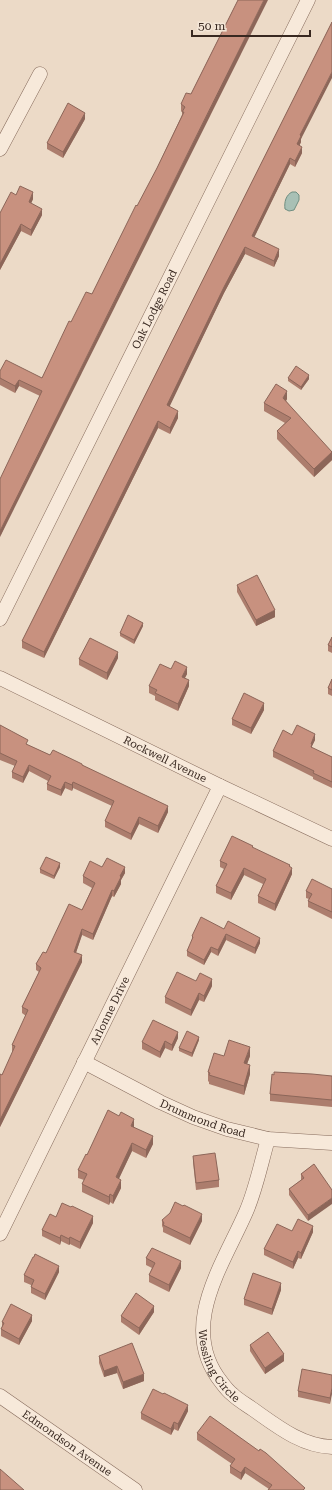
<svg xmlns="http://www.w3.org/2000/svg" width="332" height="1490" viewBox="0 0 332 1490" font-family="'Roboto Serif',serif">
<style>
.water{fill:#a8c0b5;stroke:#6f8e81}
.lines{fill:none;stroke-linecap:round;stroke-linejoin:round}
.minor-casing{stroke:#876c5d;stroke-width:15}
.minor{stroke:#f7e9da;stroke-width:14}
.wall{fill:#ac7d6d}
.shaded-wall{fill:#8c6659}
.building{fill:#c8917f;stroke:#8c6659}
.labels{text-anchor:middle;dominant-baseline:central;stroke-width:3;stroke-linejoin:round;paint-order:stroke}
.street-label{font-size:11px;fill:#382820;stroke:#f4e6d7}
</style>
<rect width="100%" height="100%" fill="#ecdac7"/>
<!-- water -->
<path class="water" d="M292,192h4l3,3v5l-5,10 -5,1 -4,-2c-1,-7 1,-14 7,-17z"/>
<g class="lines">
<defs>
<g id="minor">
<path d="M0,149l40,-75"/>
<path id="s1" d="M0,619l308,-619"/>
<path id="s2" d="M0,678l220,108 112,53"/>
<path id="s3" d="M84,1062l76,40 33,15 34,12 41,10 64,4"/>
<path id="s4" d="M268,1139c-7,24 -12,50 -22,73 -23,53 -69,116 -24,171 3,4 6,8 10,11 6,6 15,11 22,16 24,17 48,36 78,37"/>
<path id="s5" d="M0,1234l220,-448"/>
<path id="s6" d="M0,1396l135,94"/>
</g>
</defs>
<!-- minor casing -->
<use href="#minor" class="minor-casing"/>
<!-- minor -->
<use href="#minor" class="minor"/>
</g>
<!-- wall -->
<g class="wall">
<path d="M238,0l-238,537 40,-141 -21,-10 -4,7 -15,-8v-14l42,7 29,-56 21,-28 65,-126 25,-53v-3l-1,-1v-7l10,-10z"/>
<path d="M332,22l-31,117v3l-2,4 3,7 -7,14 -5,-3 -36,73 25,19 -5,11 -29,-13 -21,39 -55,113 9,12 -8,16 -12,-6 -114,230 -22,-10v-7z"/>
<path d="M85,119l-22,39 -16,-9v-6z"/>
<path d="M16,195l17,4 -2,4 11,12 -11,21 -10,-5 -21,39v-57z"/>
<path d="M288,378l21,1 -8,11 -13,-9z"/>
<path d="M287,399l-1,2 46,59 -18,17 -37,-38v-8l8,-8 -21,-12v-8z"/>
<path d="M237,585l38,32 -19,9 -19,-34z"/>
<path d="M143,626l-9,18 -14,-8v-3z"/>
<path d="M332,637v16l-4,-2v-6z"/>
<path d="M118,658l-11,22 -28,-15v-6z"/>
<path d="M171,669l16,5 -2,4 4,8 -11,25 -23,-11v-4l-6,-3v-7z"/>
<path d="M332,679v17l-4,-2v-6z"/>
<path d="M264,710l-13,24 -19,-9v-6z"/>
<path d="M0,725l28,20 22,10 32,10 86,47 -10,21 -19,-9 -8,16 -26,-13v-6l7,-15 -39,-18 -1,3 -7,-3 -4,8 -14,-6v-6l1,-3 -19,-10 -6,12 -11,-5v-6l3,-6 -15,-6z"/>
<path d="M292,735l23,5 -3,6v2l20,9v31l-19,-9v-2l-40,-20v-6z"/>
<path d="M253,848l37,19 2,7 -17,37 -17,-8v-7l5,-12 -19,-9 -13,25 -15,-7v-7l8,-17 -4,-2v-6z"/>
<path d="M60,867l-6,12 -14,-6v-4z"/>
<path d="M102,867l23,6 -4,7v4l-7,13 -2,-1 -19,44 -11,-5 -6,18 6,9 -82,165v-53l2,1 11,-23 -1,-1v-6l14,-29 -4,-3v-6l17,-35 -3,-2v-6l10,-11 36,-43 10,-22 -9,-5v-7z"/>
<path d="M332,889v30l-24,-12v-6l1,-2 -3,-1v-7z"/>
<path d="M224,929l36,14 -5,11 -29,-14 -8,16 -7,-4 -7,13 -17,-9v-5l5,-10v-5z"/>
<path d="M212,986l-8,16 -5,-2 -8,16 -26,-13v-6z"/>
<path d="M178,1038l-6,13 -7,-3 -5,10 -18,-9v-7z"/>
<path d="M199,1040l-7,17 -13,-6v-3z"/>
<path d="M224,1056h26l-3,8 3,10 -6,21 -35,-11v-2l-1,-1v-9z"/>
<path d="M274,1075l58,1v31l-62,-6v-7z"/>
<path d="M134,1127l19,17 -7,14 -14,-7 -13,27 2,10 -8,16 -3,-2 -1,3 -27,-13v-8l2,-4 -6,-2v-8l9,-15z"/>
<path d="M193,1156l26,24v7l-23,3 -3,-28z"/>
<path d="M314,1164l-6,57 -19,-26v-6l12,-9v-6z"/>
<path d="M56,1217l37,6 -13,26 -10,-5 -1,1 -8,-4 -1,4 -18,-9v-6z"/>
<path d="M162,1220l40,1 -12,24 -27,-13v-4l-1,-2z"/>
<path d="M292,1231l21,1 -12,27 -3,-1 -5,11 -29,-14v-6z"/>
<path d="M146,1258l35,10 -12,24 -20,-10v-7l3,-7 -6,-3z"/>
<path d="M59,1272l-14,28 -14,-7v-8l-7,-3v-7z"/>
<path d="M281,1290l-9,25 -28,-10v-6z"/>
<path d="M154,1312l-15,23 -18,-13v-6z"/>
<path d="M32,1321l-13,24 -18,-9v-7l1,-2v-5z"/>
<path d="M250,1345l34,16 -19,13 -15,-23z"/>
<path d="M99,1356l45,25 -21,8 -6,-16 -13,4 -5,-14z"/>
<path d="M332,1375l-2,29 -32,-7v-6z"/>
<path d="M163,1394l25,17 -10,20 -4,-2 -3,6 -30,-16v-6z"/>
<path d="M197,1433l108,57 -36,-1 -24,-16 -4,7 -11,-7v-7l2,-2 -35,-24z"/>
</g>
<!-- shaded-wall -->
<g class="shaded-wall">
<path d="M264,0h4l-268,537v-6z"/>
<path d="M332,72v6l-31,61v3l-4,9v-7l3,-9z"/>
<path d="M85,113v6l-22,39v-6z"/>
<path d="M302,147v6l-7,14v-6z"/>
<path d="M290,158v6l-38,78v-6z"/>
<path d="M33,192v7l-4,9v-6z"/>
<path d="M42,209v6l-11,21v-6z"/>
<path d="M21,224v7l-21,39v-6z"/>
<path d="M245,247v7l-21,39 -57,119v-7l57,-118z"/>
<path d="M279,249v7l-5,11v-6z"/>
<path d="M309,375v4l-8,11v-3z"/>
<path d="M19,380v6l-4,7v-7z"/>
<path d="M287,391v8l-4,7v-8z"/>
<path d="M178,411v7l-8,16v-6z"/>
<path d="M158,421v7l-114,230v-6z"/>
<path d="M332,452v8l-18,17v-8z"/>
<path d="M275,610v7l-19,9v-6z"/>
<path d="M143,623v3l-9,18v-4z"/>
<path d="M118,652v6l-11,22v-7z"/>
<path d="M187,667v7l-5,9v-6z"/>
<path d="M189,680v6l-11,25v-7z"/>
<path d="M264,703v7l-13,24v-6z"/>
<path d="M315,734v6l-3,6v5l-1,3v-10z"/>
<path d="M29,765v6l-6,12v-6z"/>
<path d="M65,782v6l-4,8v-6z"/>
<path d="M73,782v6l-1,3v-6z"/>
<path d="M168,806v6l-10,21v-7z"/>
<path d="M139,817v7l-8,16v-6z"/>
<path d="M60,863v4l-6,12v-3z"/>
<path d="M125,867v6l-4,7v4l-7,13v-6l6,-15z"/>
<path d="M244,868v7l-13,25v-7z"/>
<path d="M292,868v6l-17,37v-7z"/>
<path d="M112,890v6l-19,44v-6z"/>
<path d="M82,929v6l-8,23v-6z"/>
<path d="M226,934v6l-8,16v-6z"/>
<path d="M260,938v5l-5,11v-6z"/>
<path d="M211,947v5l-7,13v-5z"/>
<path d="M82,955v7l-82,165v-7z"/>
<path d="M212,979v7l-8,16v-6z"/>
<path d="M199,993v7l-8,16v-6z"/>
<path d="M178,1032v6l-6,13v-6z"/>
<path d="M199,1037v3l-7,17v-4z"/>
<path d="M165,1041v7l-5,10v-6z"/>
<path d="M250,1047v9l-6,16v-9z"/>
<path d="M250,1065v9l-6,21v-9z"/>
<path d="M134,1119v8l-3,7v-8z"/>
<path d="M153,1136v8l-7,14v-8z"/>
<path d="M132,1143v8l-16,34v-8z"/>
<path d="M121,1180v8l-8,16v-8z"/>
<path d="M110,1194v8l-1,3v-8z"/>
<path d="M332,1198v6l-24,17v-6z"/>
<path d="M202,1214v7l-12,24v-7z"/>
<path d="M93,1216v7l-13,26v-7z"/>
<path d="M313,1226v6l-12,27v-6z"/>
<path d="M61,1235v6l-1,4v-7z"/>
<path d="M70,1237v7l-1,1v-6z"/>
<path d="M298,1251v7l-5,11v-7z"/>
<path d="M181,1261v7l-12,24v-7z"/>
<path d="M59,1266v6l-14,28v-6z"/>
<path d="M281,1283v7l-9,25v-6z"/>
<path d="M154,1306v6l-15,23v-7z"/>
<path d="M32,1315v6l-13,24v-6z"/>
<path d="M284,1354v7l-19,13v-6z"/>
<path d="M117,1366v7l-13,4v-6z"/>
<path d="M144,1374v7l-21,8v-7z"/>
<path d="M332,1388v6l-2,10v-6z"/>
<path d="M188,1405v6l-10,20v-7z"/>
<path d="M174,1422v7l-3,6v-6z"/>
<path d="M245,1467v6l-4,7v-7z"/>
</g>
<!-- building -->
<g class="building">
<path d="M238,0h26l-264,531v-52l42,-88 -23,-11 -4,6 -15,-8v-7l6,-11 36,18 27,-57 2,1 15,-30 6,2 44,-89 1,1 20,-38 27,-56h-2l3,-5 -4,-3 5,-11 5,1z"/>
<path d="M332,22v50l-32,63 1,1 -4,8 5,3 -7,14 -5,-3 -38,78 27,13 -5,12 -29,-14 -21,40 -57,118 11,6 -8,17 -12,-7 -114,231 -22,-11z"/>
<path d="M68,103l17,10 -22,39 -16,-9z"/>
<path d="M20,186l13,6 -4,10 13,7 -11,21 -10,-6 -21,40v-51l11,-21 5,3z"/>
<path d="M296,366l13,9 -8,12 -13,-9z"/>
<path d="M276,384l11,7 -4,7 49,54 -18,17 -37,-38 14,-13 -27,-15z"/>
<path d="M257,575l18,35 -19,10 -19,-35z"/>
<path d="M128,615l15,8 -9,17 -14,-7z"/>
<path d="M332,637v10l-4,-2z"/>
<path d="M90,638l28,14 -11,21 -28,-14z"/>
<path d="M175,661l12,6 -5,10 7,3 -11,24 -23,-11 2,-3 -8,-4 11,-22 11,5z"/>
<path d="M332,679v11l-4,-2z"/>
<path d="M244,693l20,10 -13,25 -19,-9z"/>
<path d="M0,725l28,15 -2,4 24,11 3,-5 29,14v1l86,41 -10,20 -19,-9 -8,17 -26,-13 9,-20 -41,-19 -1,3 -7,-3 -4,8 -14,-6 4,-8 -22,-11 -6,12 -11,-5 5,-11 -17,-8z"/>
<path d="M297,725l18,9 -4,10h1l-1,3 21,10v25l-19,-9 1,-2 -41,-20 10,-21 9,5z"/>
<path d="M232,836l21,10 -1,1 38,18 -1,1 3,2 -17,36 -17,-8 8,-17 -22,-11 -13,25 -15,-7 11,-22 -7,-3z"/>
<path d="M46,857l14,6 -6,13 -14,-7z"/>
<path d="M107,858l18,9 -5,9 1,1 -7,14 -2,-1 -19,44 -11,-5 -8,23 8,3 -82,165v-46l2,1 13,-29 -3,-1 16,-35 -6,-3 19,-39 -5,-4 7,-12 3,1 23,-49 13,6 13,-27 -12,-7 7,-15 12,6z"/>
<path d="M312,879l20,10v23l-24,-11 4,-7 -6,-3z"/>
<path d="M201,917l23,12 4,-8 32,17 -5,10 -29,-14 -8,16 -7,-3 -7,13 -17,-9 6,-14 -1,-1z"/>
<path d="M177,972l19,9 4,-8 12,6 -8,17 -5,-3 -8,17 -26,-13z"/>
<path d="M153,1020l25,12 -6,13 -7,-4 -5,11 -18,-10z"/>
<path d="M187,1031l12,6 -7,16 -13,-5z"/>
<path d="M229,1040l21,7 -6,16 6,2 -6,21 -35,-11 1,-2 -2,-1 6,-19 10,3z"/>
<path d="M274,1072l38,2 20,2v24l-62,-6 2,-20 2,1z"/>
<path d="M108,1110l11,6 2,-4 13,7 -3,7 22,10 -7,14 -14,-7 -16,34 5,3 -8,16 -3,-2 -1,3 -27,-13 5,-10 -9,-4 8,-16 1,1z"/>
<path d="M215,1153l4,27 -23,3 -3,-27z"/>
<path d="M314,1164l18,26v8l-24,17 -19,-26 15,-11 -3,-4z"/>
<path d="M175,1202l8,4 1,-1 18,9 -12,24 -27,-13 1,-2 -2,-3 8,-7z"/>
<path d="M62,1203l9,4 1,-1 21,10 -13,26 -10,-5 -1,2 -8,-4 -1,3 -18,-8 8,-16 6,3z"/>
<path d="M298,1219l15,7 -12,27 -3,-2 -5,11 -29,-13 13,-25 15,7z"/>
<path d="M152,1248l29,13 -12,24 -20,-10 6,-12 -9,-5z"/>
<path d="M35,1254l24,12 -14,28 -14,-7 3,-7 -10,-5 9,-18h1z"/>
<path d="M253,1273l28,10 -9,26 -28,-10z"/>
<path d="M136,1293l18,13 -15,22 -18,-12z"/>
<path d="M11,1304l21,11 -13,24 -18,-10 3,-6 -2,-1z"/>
<path d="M268,1332l16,22 -19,14 -15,-23z"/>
<path d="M132,1343l12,31 -21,8 -6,-16 -13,5 -5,-15z"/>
<path d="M302,1369l30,6v13l-2,10 -32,-7z"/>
<path d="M153,1389l10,5 1,-1 24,12 -10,19 -4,-2 -3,7 -30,-16z"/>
<path d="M210,1416l49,35 1,-2 6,4 39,35 -2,2h-35l4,-5 -27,-18 -4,6 -11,-7 5,-7 -38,-26z"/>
<path d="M0,1469l24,21h-24z"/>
</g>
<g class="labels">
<!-- street labels -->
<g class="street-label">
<text stroke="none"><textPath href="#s1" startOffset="346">Oak Lodge Road</textPath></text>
<text stroke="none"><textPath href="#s2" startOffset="184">Rockwell Avenue</textPath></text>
<text stroke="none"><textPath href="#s5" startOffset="249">Arlonne Drive</textPath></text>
<text stroke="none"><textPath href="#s3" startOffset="132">Drummond Road</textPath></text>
<text stroke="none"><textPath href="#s4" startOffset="243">Wessling Circle</textPath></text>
<text stroke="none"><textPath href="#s6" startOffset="82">Edmondson Avenue</textPath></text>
</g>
</g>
<!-- scale -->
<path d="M192 30v6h118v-6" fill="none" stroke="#382820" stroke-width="2"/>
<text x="198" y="30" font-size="12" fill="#382820" stroke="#f4e6d7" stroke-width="3" paint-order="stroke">50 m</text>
</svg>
